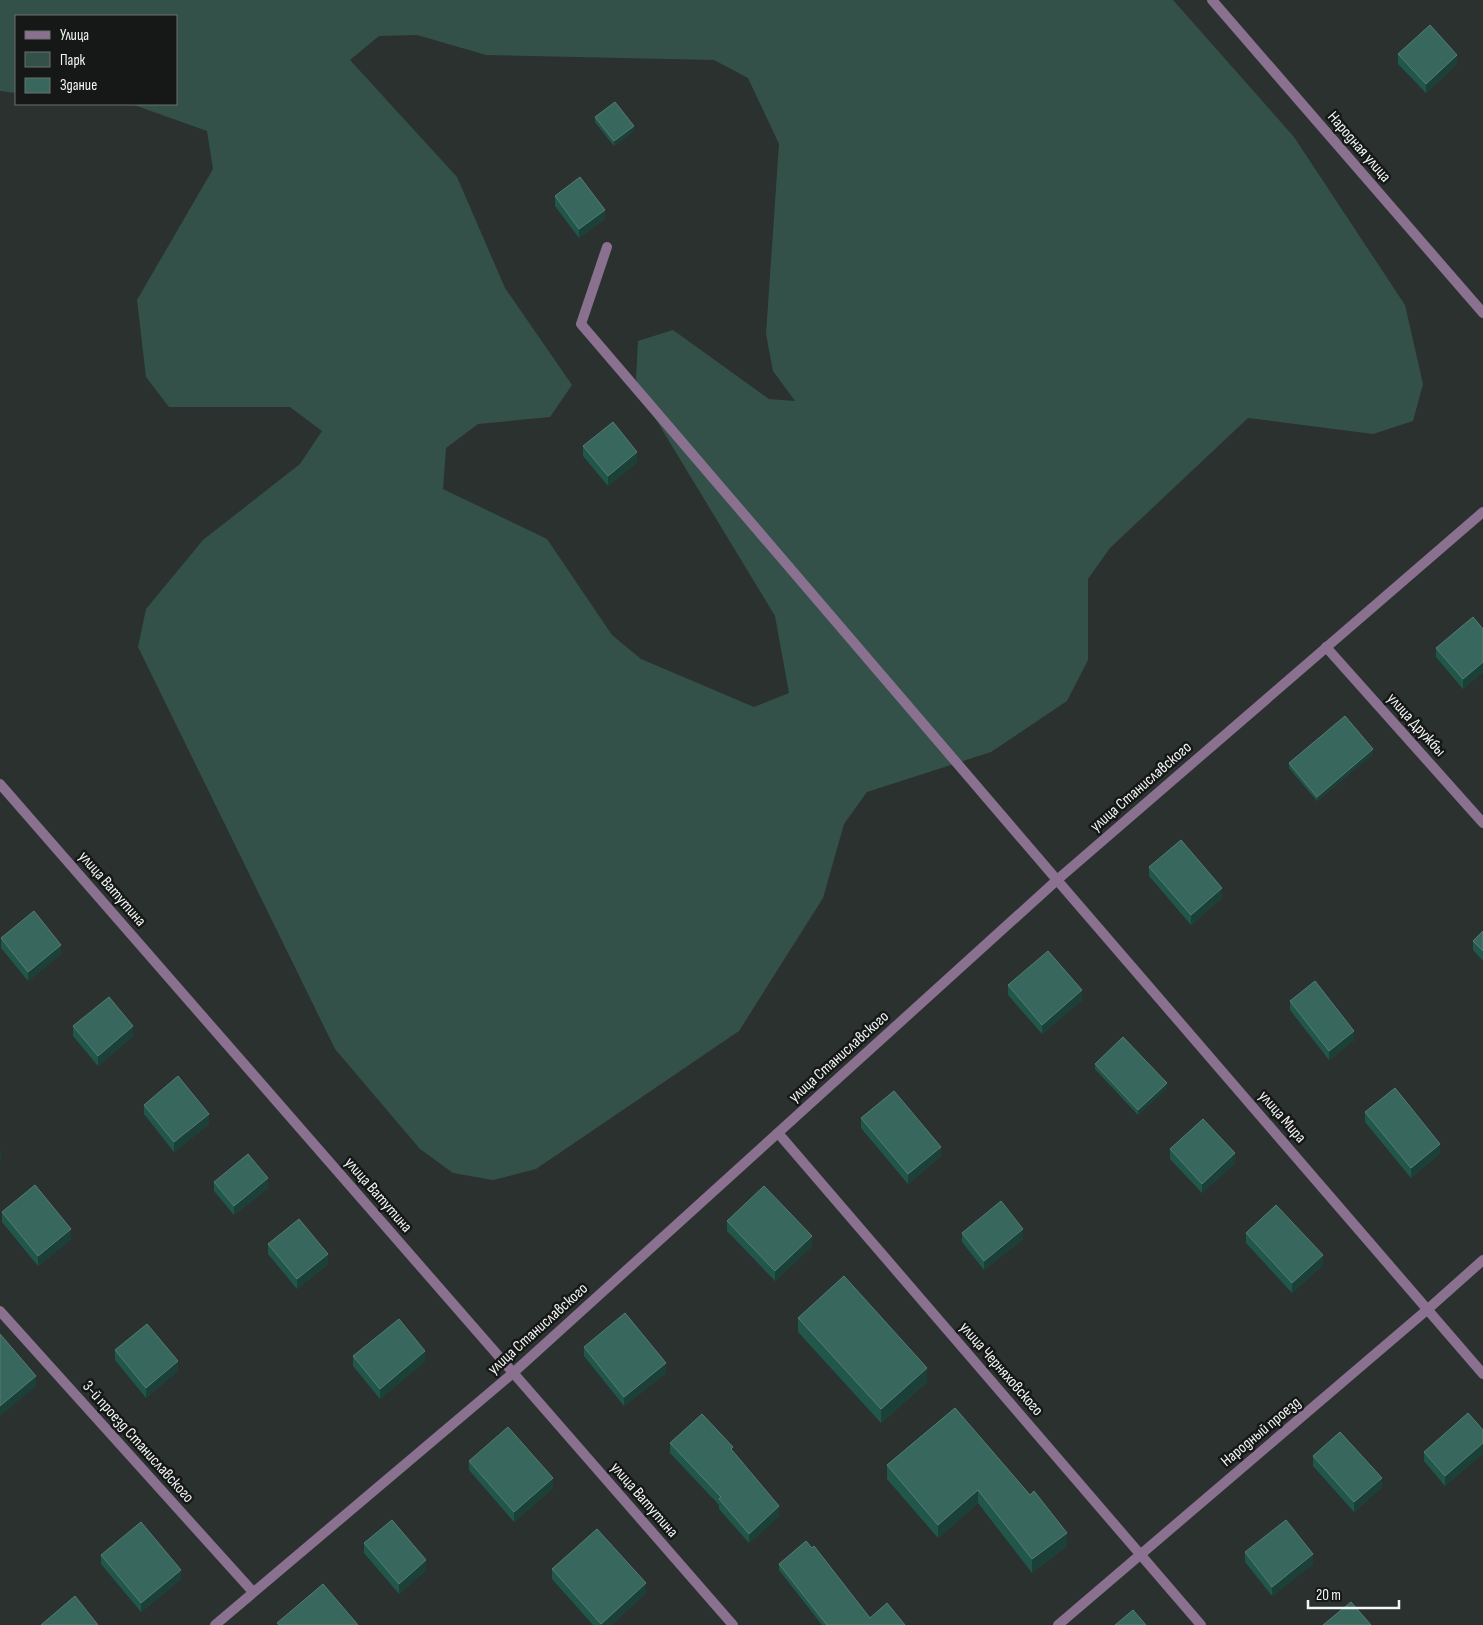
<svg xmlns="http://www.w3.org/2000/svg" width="1483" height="1625" viewBox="0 0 1483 1625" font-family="'Sofia Sans Condensed',sans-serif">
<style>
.green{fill:#335149;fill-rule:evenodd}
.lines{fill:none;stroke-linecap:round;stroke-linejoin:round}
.service{stroke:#8a7190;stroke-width:10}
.minor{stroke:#8a7190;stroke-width:10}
.tertiary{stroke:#8a7190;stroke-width:10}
.wall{fill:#21564b}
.shaded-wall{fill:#1b4038}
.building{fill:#37675d;stroke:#547e75}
.labels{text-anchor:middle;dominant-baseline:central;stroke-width:5;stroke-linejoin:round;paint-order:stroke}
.street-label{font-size:16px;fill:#f2f6f4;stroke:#151817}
</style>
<rect width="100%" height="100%" fill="#2b312f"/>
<!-- green -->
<path class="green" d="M0,0h1173l121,137 111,168 18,79 -10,37 -40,13 -125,-16 -138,130 -22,31v81l-21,41 -76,51 -124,40 -23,32 -21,74 -84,133 -203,138 -43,11 -40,-7 -33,-24 -85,-100 -197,-402 8,-38 57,-69 97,-76 22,-33 -32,-24h-121l-23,-30 -9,-77 76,-131 -6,-38 -73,-26 -8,-1h50v-88h-160v77l-16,-2zM417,35l69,20 228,5 34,18 31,66 -13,190 7,37 22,30 -26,-2 -96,-69 -35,11 -2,38 16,34 123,203 14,77 -35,14 -113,-48 -29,-24 -65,-96 -104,-50 3,-41 32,-24 72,-7 22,-32 -67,-97 -48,-111 -107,-117 29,-24z"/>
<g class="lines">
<!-- service -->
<path class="service" d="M607,247l-26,77 476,556"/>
<!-- minor -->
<g class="minor">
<path d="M1212,0l271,313"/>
<path d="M1326,647l157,176"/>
<path d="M1057,880l426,494"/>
<path d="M778,1133l423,492"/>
<path d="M0,1311l253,281"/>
<path d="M215,1625l298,-252 544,-493 426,-368"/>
<path d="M1058,1625l370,-316 55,-49"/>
</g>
<!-- tertiary -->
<path class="tertiary" d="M0,784l733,841"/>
</g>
<!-- wall -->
<g class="wall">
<path d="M1398,54l59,10 -31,29 -28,-29z"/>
<path d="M595,117l39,14 -20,15 -19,-24z"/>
<path d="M555,196l50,23 -26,19 -24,-32z"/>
<path d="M583,446l54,16 -29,24 -25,-30z"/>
<path d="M1483,629v43l-20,17 -27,-32v-9z"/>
<path d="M1373,754l-56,47 -28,-33v-5z"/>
<path d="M1149,867l73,31 -31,27 -42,-49z"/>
<path d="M1483,931v30l-10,-11v-9z"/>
<path d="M1,938l60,16 -33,27 -27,-33z"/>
<path d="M1008,985l74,15 -40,34 -34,-39z"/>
<path d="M1290,1001l64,39 -25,20 -39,-50z"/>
<path d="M73,1026l60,10 -35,30 -25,-30z"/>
<path d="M1095,1064l72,24 -29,27 -43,-46z"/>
<path d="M144,1105l65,19 -35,28 -30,-38z"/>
<path d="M1365,1112l75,41 -29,25 -46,-56z"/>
<path d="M861,1118l80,38 -33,28 -47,-56z"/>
<path d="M1170,1149l65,14 -33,30 -32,-34z"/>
<path d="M214,1182l54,6 -34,27 -20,-24z"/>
<path d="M2,1212l69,27 -33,27 -36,-44z"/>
<path d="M727,1221l85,25 -37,35 -48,-50z"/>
<path d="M962,1233l61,6 -39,31 -22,-28z"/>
<path d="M1246,1233l77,32 -31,28 -46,-50z"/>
<path d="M268,1244l60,20 -31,25 -29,-35z"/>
<path d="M798,1318l129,64 -46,41 -83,-91z"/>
<path d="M584,1347l82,26 -42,33 -40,-50z"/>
<path d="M115,1350l63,21 -32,27 -31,-38z"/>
<path d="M353,1356l72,5 -45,38 -27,-33z"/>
<path d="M955,1408l112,138 -35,27 -54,-70 -40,35 -51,-59v-14z"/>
<path d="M1483,1430v23l-38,33 -21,-25v-9z"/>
<path d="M670,1443l63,8 46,65 -30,27 -30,-34v-4l-49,-52z"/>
<path d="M1313,1456l69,31 -28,25 -41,-46z"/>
<path d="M469,1461l84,27 -39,34 -45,-52z"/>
<path d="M364,1543l62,27 -27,24 -35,-41z"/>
<path d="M1245,1552l68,12 -41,32 -27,-34z"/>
<path d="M101,1555l80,24 -40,33 -40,-48z"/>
<path d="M779,1564l91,54 35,7h-83l-43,-55z"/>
<path d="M552,1569l94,24 -35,32h-18l-41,-46z"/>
</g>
<!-- shaded-wall -->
<g class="shaded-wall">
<path d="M1457,55v9l-31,29v-9z"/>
<path d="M634,126v5l-20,15v-5z"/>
<path d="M605,210v9l-26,19v-9z"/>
<path d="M637,452v10l-29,24v-10z"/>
<path d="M1483,662v10l-20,17v-10z"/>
<path d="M1373,749v5l-56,47v-4z"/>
<path d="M1222,888v10l-31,27v-10z"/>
<path d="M61,945v9l-33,27v-9z"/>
<path d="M1082,990v10l-40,34v-9z"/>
<path d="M133,1026v10l-35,30v-10z"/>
<path d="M1354,1031v9l-25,20v-9z"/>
<path d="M1167,1083v5l-29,27v-5z"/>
<path d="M209,1114v10l-35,28v-10z"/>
<path d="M1440,1144v9l-29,25v-10z"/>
<path d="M941,1147v9l-33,28v-10z"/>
<path d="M0,1151h1v9l-1,1z"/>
<path d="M1235,1153v10l-33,30v-9z"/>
<path d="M268,1178v10l-34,27v-9z"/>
<path d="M71,1229v10l-33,27v-10z"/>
<path d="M1023,1229v10l-39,31v-9z"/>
<path d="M812,1236v10l-37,35v-10z"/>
<path d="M328,1254v10l-31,25v-10z"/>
<path d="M1323,1255v10l-31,28v-10z"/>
<path d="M425,1351v10l-45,38v-10z"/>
<path d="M178,1361v10l-32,27v-10z"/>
<path d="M666,1363v10l-42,33v-9z"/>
<path d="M927,1368v14l-46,41v-14z"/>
<path d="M36,1376v10l-36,30v-10z"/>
<path d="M1483,1443v10l-38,33v-10z"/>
<path d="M553,1478v10l-39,34v-10z"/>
<path d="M1382,1478v9l-28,25v-10z"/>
<path d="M978,1490v13l-40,35v-13z"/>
<path d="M779,1506v10l-30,27v-9z"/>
<path d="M1067,1533v13l-35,27v-14z"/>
<path d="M1313,1554v10l-41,32v-9z"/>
<path d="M426,1560v10l-27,24v-10z"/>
<path d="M181,1570v9l-40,33v-9z"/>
<path d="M646,1583v10l-35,32h-10z"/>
</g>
<!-- building -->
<g class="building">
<path d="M1430,25l27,30 -31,29 -28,-30z"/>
<path d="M615,102l19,24 -20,15 -19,-24z"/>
<path d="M580,177l25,33 -26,19 -24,-33z"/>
<path d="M613,422l24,30 -29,24 -25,-30z"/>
<path d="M1473,617l10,12v33l-20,17 -27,-31z"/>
<path d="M1345,716l28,33 -56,48 -28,-34z"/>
<path d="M1181,840l41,48 -31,27 -42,-48z"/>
<path d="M34,911l27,34 -33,27 -27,-34z"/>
<path d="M1483,931v20l-10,-10z"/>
<path d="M1048,951l34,39 -40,35 -34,-40z"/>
<path d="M1315,981l39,50 -25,20 -39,-50z"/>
<path d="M109,997l24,29 -35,30 -25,-30z"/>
<path d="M1123,1037l44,46 -29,27 -43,-46z"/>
<path d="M178,1076l31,38 -35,28 -30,-37z"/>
<path d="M1395,1088l45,56 -29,24 -46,-56z"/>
<path d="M894,1091l47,56 -33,27 -47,-56z"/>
<path d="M1203,1119l32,34 -33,31 -32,-35z"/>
<path d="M248,1154l20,24 -34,28 -20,-24z"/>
<path d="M35,1185l36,44 -33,27 -36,-44z"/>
<path d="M764,1186l48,50 -37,35 -48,-50z"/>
<path d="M1001,1201l22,28 -39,32 -22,-28z"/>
<path d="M1276,1205l47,50 -31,28 -46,-50z"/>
<path d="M299,1219l29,35 -31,25 -29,-35z"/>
<path d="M844,1276l83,92 -46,41 -83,-91z"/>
<path d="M625,1313l41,50 -42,34 -40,-50z"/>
<path d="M399,1319l26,32 -45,38 -27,-33z"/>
<path d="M147,1324l31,37 -32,27 -31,-38z"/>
<path d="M0,1334l36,42 -36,30z"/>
<path d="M955,1408l75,87 4,-4 33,42 -35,26 -54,-69 -40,35 -51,-60z"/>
<path d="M1468,1413l15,17v13l-38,33 -21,-24z"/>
<path d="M702,1414l31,33 -2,2 48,57 -30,28 -30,-35 2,-2 -51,-54z"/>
<path d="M508,1427l45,51 -39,34 -45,-51z"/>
<path d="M1340,1432l42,46 -28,24 -41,-46z"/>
<path d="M392,1520l34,40 -27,24 -35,-41z"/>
<path d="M1286,1520l27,34 -41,33 -27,-35z"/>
<path d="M141,1522l40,48 -40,33 -40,-48z"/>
<path d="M597,1529l49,54 -45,41 -49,-55z"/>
<path d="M806,1541l6,7 2,-2 56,72 17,-15 18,22h-78l-48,-61z"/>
<path d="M323,1584l35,41h-79l-2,-2z"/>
<path d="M75,1596l23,29h-57z"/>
<path d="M1351,1602l20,23h-48z"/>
<path d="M1133,1610l13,15h-31z"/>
</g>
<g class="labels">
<!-- street labels -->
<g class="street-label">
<text transform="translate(1359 147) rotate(49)">Народная улица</text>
<text transform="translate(1416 725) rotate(48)">улица Дружбы</text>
<text transform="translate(1141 787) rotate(-41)">улица Станиславского</text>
<text transform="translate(112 889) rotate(49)">улица Ватутина</text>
<text transform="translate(839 1057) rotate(-42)">улица Станиславского</text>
<text transform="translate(1282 1117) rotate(49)">улица Мира</text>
<text transform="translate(378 1195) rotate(49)">улица Ватутина</text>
<text transform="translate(538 1329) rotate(-42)">улица Станиславского</text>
<text transform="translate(1001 1369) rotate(49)">улица Черняховского</text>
<text transform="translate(1261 1432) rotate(-40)">Народный проезд</text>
<text transform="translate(138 1442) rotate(48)">3-й проезд Станиславского</text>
<text transform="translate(644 1500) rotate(49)">улица Ватутина</text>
</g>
</g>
<!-- legend -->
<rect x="15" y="15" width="162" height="90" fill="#151817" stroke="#6d716f"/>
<rect x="25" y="31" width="25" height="8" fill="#8a7190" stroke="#6d716f"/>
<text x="60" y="40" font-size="15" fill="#f2f6f4">Улица</text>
<rect x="25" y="52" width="25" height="15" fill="#335149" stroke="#6d716f"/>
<text x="60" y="65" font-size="15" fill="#f2f6f4">Парк</text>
<rect x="25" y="78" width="25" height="15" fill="#37675d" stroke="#6d716f"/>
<text x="60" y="90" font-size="15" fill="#f2f6f4">Здание</text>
<!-- scale -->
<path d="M1308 1600v8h91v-8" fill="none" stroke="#f2f6f4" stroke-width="2.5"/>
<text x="1316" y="1600" font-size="15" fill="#f2f6f4" stroke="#151817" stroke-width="4" paint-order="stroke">20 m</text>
</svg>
